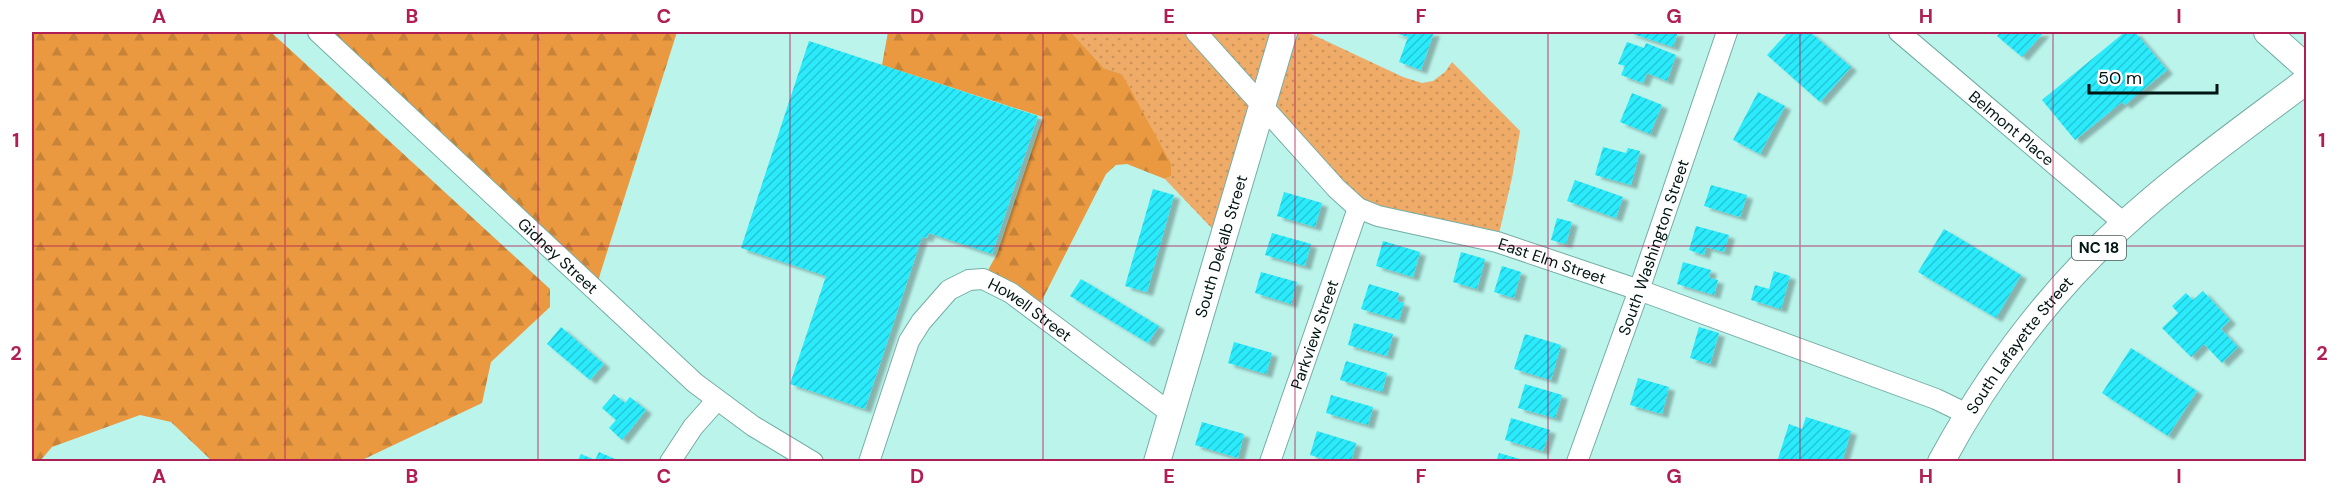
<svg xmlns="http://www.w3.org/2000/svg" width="2338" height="493" viewBox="0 0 2338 493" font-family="'DM Sans',sans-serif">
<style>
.grass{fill:url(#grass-dots)}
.forest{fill:url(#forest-firs)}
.building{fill:url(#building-hatch);filter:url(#shadow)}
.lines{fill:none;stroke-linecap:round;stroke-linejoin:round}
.minor-casing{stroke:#75ada5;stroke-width:22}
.major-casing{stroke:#75ada5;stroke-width:28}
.minor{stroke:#fff;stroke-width:20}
.major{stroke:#fff;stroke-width:26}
.grid{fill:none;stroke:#af1f56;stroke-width:1.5;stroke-opacity:0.55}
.labels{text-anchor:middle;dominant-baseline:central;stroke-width:4.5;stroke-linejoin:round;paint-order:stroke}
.shield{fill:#fff;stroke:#4c5b59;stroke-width:1.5}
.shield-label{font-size:15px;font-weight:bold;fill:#001512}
.street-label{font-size:16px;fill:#001512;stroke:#fff}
.neatline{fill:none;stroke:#af1f56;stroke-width:2}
.grid-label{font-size:20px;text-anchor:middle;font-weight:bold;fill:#af1f56}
</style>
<defs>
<pattern id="grass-dots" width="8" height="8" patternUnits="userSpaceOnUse" patternTransform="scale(1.5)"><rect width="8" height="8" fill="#efab68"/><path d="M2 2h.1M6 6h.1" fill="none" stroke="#cb9259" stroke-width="1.8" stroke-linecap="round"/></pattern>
<pattern id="forest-firs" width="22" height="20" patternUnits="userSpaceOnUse" patternTransform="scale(1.5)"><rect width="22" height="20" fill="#ea9940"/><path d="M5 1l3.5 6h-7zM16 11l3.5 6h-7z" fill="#c78337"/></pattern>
<pattern id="building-hatch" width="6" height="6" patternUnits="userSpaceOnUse" patternTransform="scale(1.5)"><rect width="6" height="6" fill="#29eafb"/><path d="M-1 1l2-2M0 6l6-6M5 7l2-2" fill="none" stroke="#23c8d6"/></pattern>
<filter id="shadow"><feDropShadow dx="6" dy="4" stdDeviation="1.5" flood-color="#0004"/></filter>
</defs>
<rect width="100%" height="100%" fill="#baf4eb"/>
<!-- grass -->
<path class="grass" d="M1071,32h236l96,45 19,6 11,-2 12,-9 7,-10 68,69 -8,47 -15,64 -119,-26 -115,-111 -40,135 -58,-61 6,-3 -49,-102 -18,-6z"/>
<!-- forest -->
<g class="forest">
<path d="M32,32h239l279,257v18l-59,55 -9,41 -122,58h-148l-41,-39 -31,-7 -88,32 -12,14h-8z"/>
<path d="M317,32h360l-82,258z"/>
<path d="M888,32h183l33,36 18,6 49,90v12l-6,3 -38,-15 -11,1 -10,9 -70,138 -53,-33 14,-25 46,-137 -161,-52z"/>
</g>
<!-- building -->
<g class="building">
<path d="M1392,32h42l-13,38 -22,-8 9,-25z"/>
<path d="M1627,32h51l-5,15z"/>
<path d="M1788,32h22l41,35 -31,35 -53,-47z"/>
<path d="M2001,32h43l-22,25 -25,-21z"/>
<path d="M2125,32h10l32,38 -42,35 -3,-3 -47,38 -33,-40z"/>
<path d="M809,41l229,75 -46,138 -63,-21 -2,5 -5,-1 -57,172 -75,-25 36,-108 -85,-28z"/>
<path d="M1627,42l17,6 2,-5 30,12 -9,26 -20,-8 -4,10 -22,-8 4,-9 -7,-2z"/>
<path d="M1758,92l27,14 -25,48 -27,-14z"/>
<path d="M1632,93l30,12 -12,29 -30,-12z"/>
<path d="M1603,147l23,6 2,-5 12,3 -9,34 -36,-10z"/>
<path d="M1575,180l48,17 -7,21 -49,-17z"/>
<path d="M1711,185l36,10 -7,22 -36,-11z"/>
<path d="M1153,189l21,6 -27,97 -22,-6z"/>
<path d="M1284,192l38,11 -7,24 -38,-11z"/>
<path d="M1557,218l15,4 -6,22 -15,-4z"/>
<path d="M1696,226l33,9 -5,17 -18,-5 -2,8 -15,-5z"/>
<path d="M1944,229l77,46 -25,43 -78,-46z"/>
<path d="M1272,233l39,11 -6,22 -40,-11z"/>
<path d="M1383,241l37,11 -7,25 -37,-11z"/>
<path d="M1461,252l24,7 -8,30 -24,-7z"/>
<path d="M1683,262l28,8 -2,8 9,2 -4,15 -37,-11z"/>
<path d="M1502,266l19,6 -7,26 -20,-6z"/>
<path d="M1774,271l16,5 -9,33 -30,-9 4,-15 14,4z"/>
<path d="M1261,272l36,10 -6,22 -36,-11z"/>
<path d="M1081,279l78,47 -11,17 -78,-47z"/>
<path d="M1369,284l30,9 -2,8 7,2 -5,17 -38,-11z"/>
<path d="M2203,291l27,29 -9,9 17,18 -16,16 -18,-19 -13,13 -29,-29 16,-15 -6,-7 14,-13 7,7z"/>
<path d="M1354,323l39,11 -6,22 -39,-11z"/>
<path d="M561,327l43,37 -14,16 -43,-36z"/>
<path d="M1699,327l20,6 -9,31 -20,-6z"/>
<path d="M1525,334l36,11 -10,35 -37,-11z"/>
<path d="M1234,342l38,11 -6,21 -38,-11z"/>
<path d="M2131,348l66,43 -29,45 -66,-43z"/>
<path d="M1346,361l41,12 -5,19 -42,-12z"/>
<path d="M1638,378l31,9 -7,27 -32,-9z"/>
<path d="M1525,384l37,11 -7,23 -37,-10z"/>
<path d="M614,394l11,9 5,-6 16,13 -24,30 -13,-12 7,-8 -14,-12z"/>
<path d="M1331,395l42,12 -5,18 -42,-12z"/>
<path d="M1806,417l45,14 -9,31h-65l12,-38 13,5z"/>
<path d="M1511,418l39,12 -7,21 -38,-11z"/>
<path d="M1202,422l42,12 -6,24 -43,-13z"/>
<path d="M1317,431l39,12 -5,19h-17l-24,-7z"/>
<path d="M599,452l18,8 -1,2h-39l4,-8 14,6z"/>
<path d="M1499,453l28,8v1h-31z"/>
</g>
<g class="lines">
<defs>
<g id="minor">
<path id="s1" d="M318,32l377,351 58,43 60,36"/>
<path id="s2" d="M1196,32l140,156 22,20 20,8 119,26 142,48 297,109 31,15"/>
<path id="s3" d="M1899,32l227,193"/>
<path d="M670,462l23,-35 24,-27"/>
<path id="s4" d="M869,462l40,-121 12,-19 28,-32 20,-10 14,-1 28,14 162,122"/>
<path id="s5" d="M1270,462l88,-254"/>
<path id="s6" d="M1577,462l62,-172 88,-258"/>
</g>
<g id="major">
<path d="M2267,32l39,35"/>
<path id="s7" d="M1157,462l127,-430"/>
<path id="s8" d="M1941,462c41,-76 90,-145 150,-206 65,-66 142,-120 215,-175"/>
</g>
</defs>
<!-- minor casing -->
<use href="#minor" class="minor-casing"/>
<!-- major casing -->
<use href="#major" class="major-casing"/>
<!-- minor -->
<use href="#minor" class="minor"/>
<!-- major -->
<use href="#major" class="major"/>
</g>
<!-- grid -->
<path class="grid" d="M285,32v430M538,32v430M790,32v430M1043,32v430M1295,32v430M1548,32v430M1800,32v430M2053,32v430M32,246h2274"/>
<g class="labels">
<!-- shield labels -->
<rect class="shield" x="2072" y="236" width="54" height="24" rx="4.5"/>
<g class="shield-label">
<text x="2099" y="248">NC 18</text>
</g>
<!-- street labels -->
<g class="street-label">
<text stroke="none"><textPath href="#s3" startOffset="148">Belmont Place</textPath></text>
<text stroke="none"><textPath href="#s7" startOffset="225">South Dekalb Street</textPath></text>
<text stroke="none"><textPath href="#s6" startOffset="228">South Washington Street</textPath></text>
<text stroke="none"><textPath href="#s1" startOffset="328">Gidney Street</textPath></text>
<text stroke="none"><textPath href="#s2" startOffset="441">East Elm Street</textPath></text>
<text stroke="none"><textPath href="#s4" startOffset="285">Howell Street</textPath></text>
<text stroke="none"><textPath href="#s5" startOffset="135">Parkview Street</textPath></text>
<text stroke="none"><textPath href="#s8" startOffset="141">South Lafayette Street</textPath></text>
</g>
</g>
<!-- border -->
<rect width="2338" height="493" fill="none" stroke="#ffffff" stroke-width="66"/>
<!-- scale -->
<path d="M2089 84v9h128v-9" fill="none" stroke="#001512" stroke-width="3"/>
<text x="2098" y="84" font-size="18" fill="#001512" stroke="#ffffff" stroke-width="4.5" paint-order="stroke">50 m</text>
<rect x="33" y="33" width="2272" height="427" class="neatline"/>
<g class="grid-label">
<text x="159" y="23">A</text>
<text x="412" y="23">B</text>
<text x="664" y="23">C</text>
<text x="917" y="23">D</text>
<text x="1169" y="23">E</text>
<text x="1421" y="23">F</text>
<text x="1674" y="23">G</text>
<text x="1926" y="23">H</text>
<text x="2179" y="23">I</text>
<text x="16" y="147">1</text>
<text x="2322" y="147">1</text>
<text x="16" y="360">2</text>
<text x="2322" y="360">2</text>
<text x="159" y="483">A</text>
<text x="412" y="483">B</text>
<text x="664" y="483">C</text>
<text x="917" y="483">D</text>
<text x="1169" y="483">E</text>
<text x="1421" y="483">F</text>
<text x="1674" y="483">G</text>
<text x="1926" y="483">H</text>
<text x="2179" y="483">I</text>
</g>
</svg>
